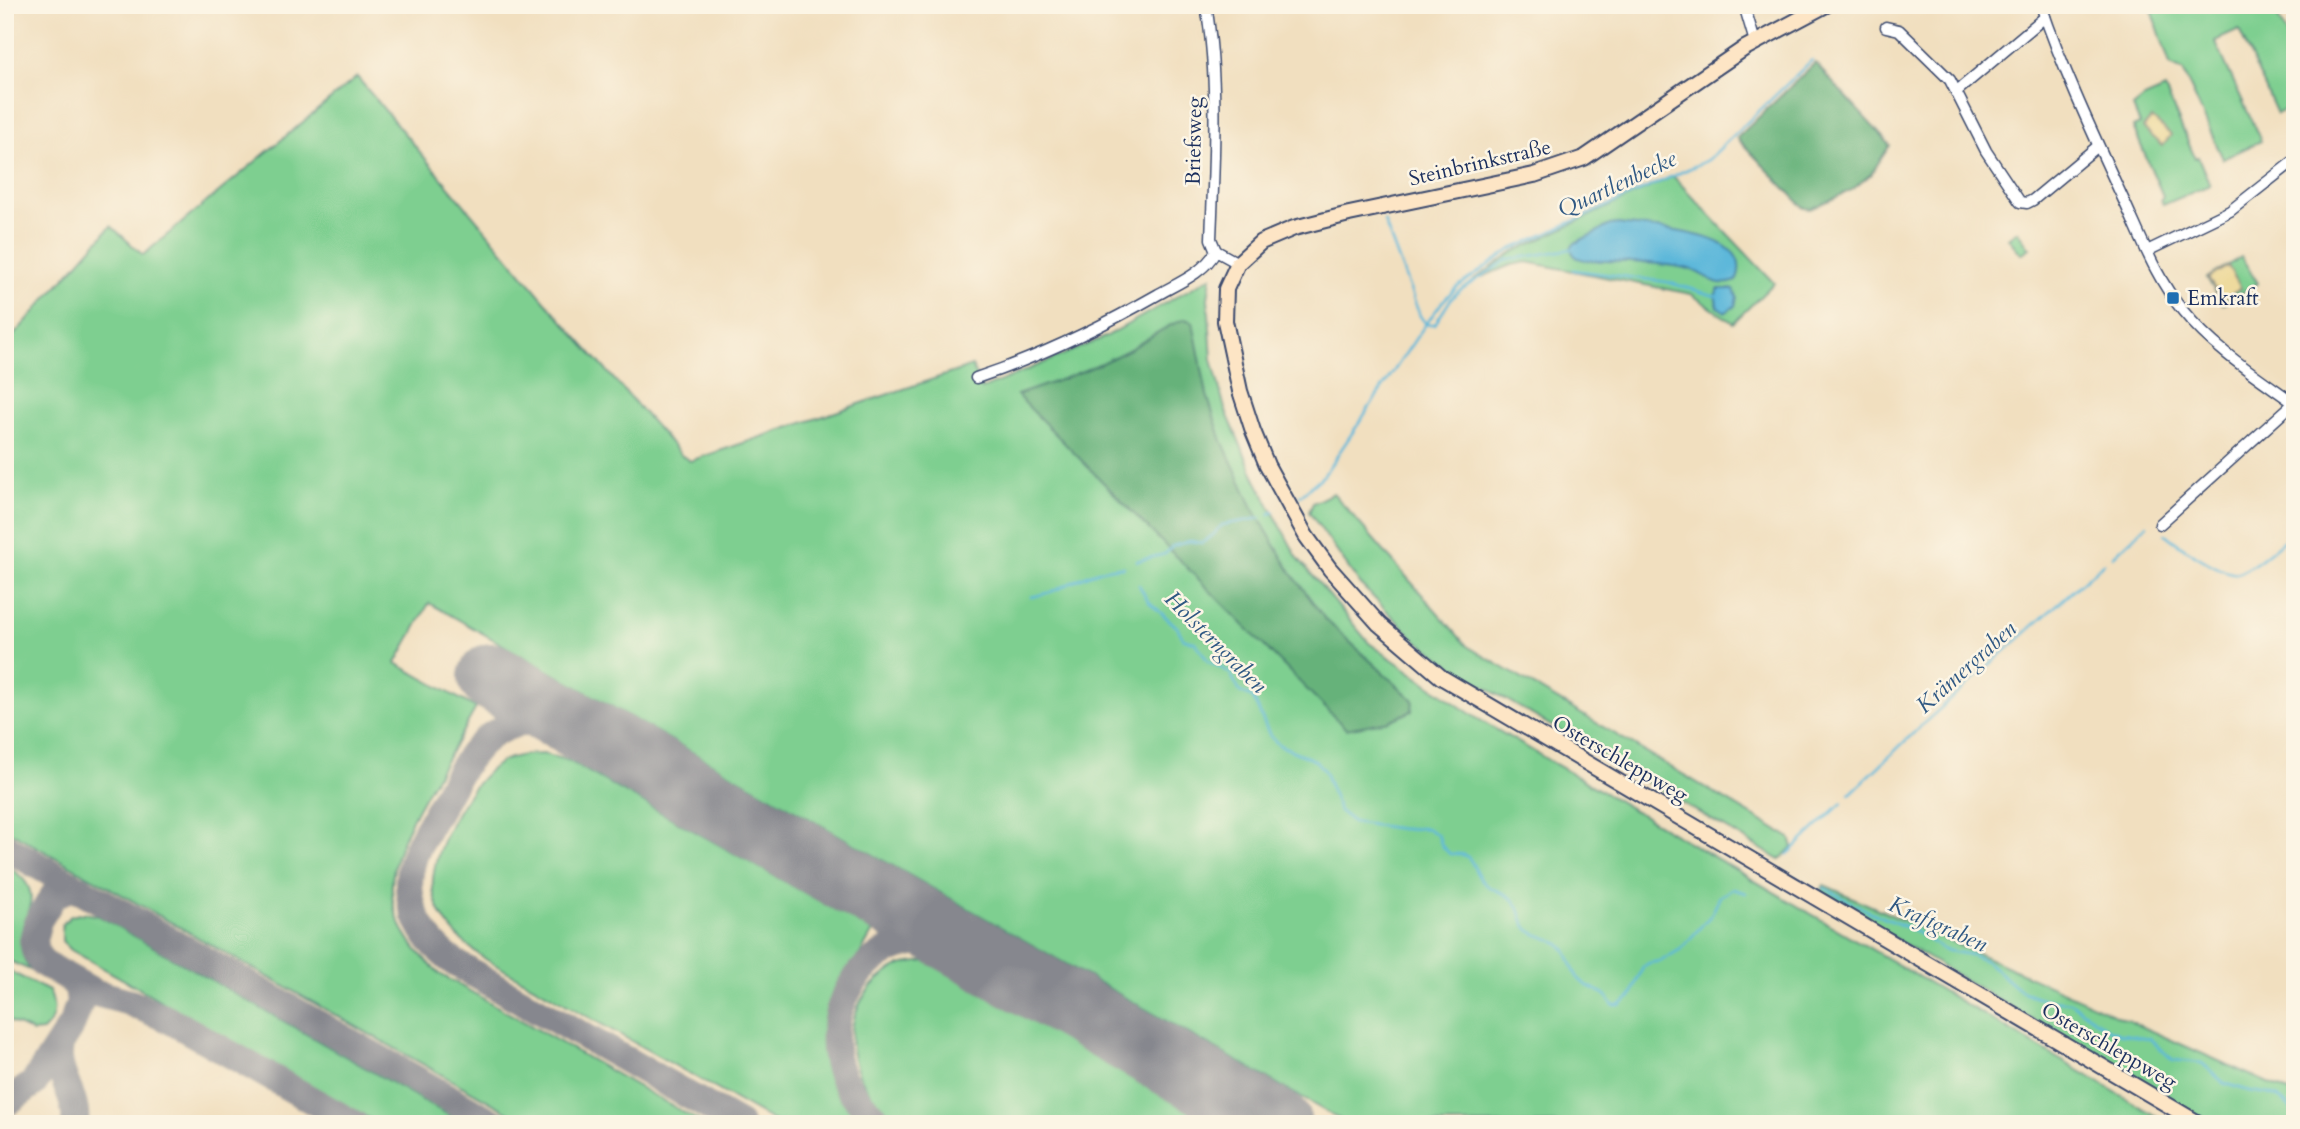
<svg xmlns="http://www.w3.org/2000/svg" width="2300" height="1129" viewBox="0 0 2300 1129" font-family="Cardo,serif">
<style>
.green{fill:#7ecf90;stroke:#4c7f77;stroke-width:2}
.forest{fill:#66b27a;stroke:#40706c;stroke-width:2}
.sand{fill:#eeda9e;stroke:#84847e;stroke-width:2}
.water{fill:#5db8da;stroke:#3c749c;stroke-width:2}
.lines{fill:none;stroke-linecap:round;stroke-linejoin:round}
.stream{stroke:#5db8da;stroke-width:2.5}
.taxiway{stroke:#86878e;stroke-width:28}
.runway{stroke:#86878e;stroke-width:68}
.street-casing{stroke:#3b496d;stroke-width:13}
.secondary-casing{stroke:#3b496d;stroke-width:18}
.street{stroke:#fff;stroke-width:10}
.secondary{stroke:#fde5c5;stroke-width:14}
.poi-dot{fill:#1f6fb2;stroke:#fcf5e5;stroke-width:2.5}
.labels{text-anchor:middle;dominant-baseline:central;stroke-width:5;stroke-linejoin:round;paint-order:stroke}
.street-label{font-size:21px;fill:#1b2f5e;stroke:#fcf5e5}
.poi-label{font-size:21px;fill:#1b2f5e;stroke:#fcf5e5;text-anchor:start}
.water-label{font-size:23px;font-style:italic;fill:#2f5883;stroke:#fcf5e5}
</style>
<rect width="100%" height="100%" fill="#fcf5e5"/>
<filter id="ink" filterUnits="userSpaceOnUse"><feTurbulence type="fractalNoise" baseFrequency=".0143" numOctaves="2"/><feDisplacementMap in="SourceGraphic" scale="14" xChannelSelector="R" yChannelSelector="G"/><feConvolveMatrix kernelMatrix="1 2 1 2 8 2 1 2 1" color-interpolation-filters="sRGB"/></filter>
<filter id="wash" filterUnits="userSpaceOnUse"><feTurbulence type="fractalNoise" baseFrequency=".00686" numOctaves="4" result="noise"/><feDisplacementMap in="SourceGraphic" scale="28" xChannelSelector="R" yChannelSelector="G"/><feGaussianBlur stdDeviation="1.57" result="paint"/><feColorMatrix in="noise" values="0 0 0 0 0 0 0 0 0 0 0 0 0 0 0 0 0 1.4 0 .05"/><feComposite in="paint" operator="in"/></filter>
<g filter="url(#wash)">
<rect width="100%" height="100%" fill="#f1dfbf"/>
<!-- green -->
<g class="green">
<path d="M2162,5h131l-17,8 19,40v52l-18,9 -38,-84 -24,11 46,100 -38,18 -40,-88 -13,-6 -18,-55z"/>
<path d="M357,77l187,223 137,155 9,6 282,-95 10,23 123,-52 106,-60 -3,21 4,61 13,50 31,71 41,77 72,86 106,74 695,407h-822l-919,-521 -33,60 80,45c-16,28 -32,56 -49,84 -42,73 -56,120 13,182l264,150h-175l-524,-295v-484l106,-119 32,29z"/>
<path d="M2165,89l30,69 3,-1 12,28 -47,20 -2,-5 2,-4 -30,-69 7,-3 -7,-17 11,-9z"/>
<path d="M1673,176l101,107 -41,40 -42,-29 -164,-32 -16,3 -37,15 39,-28z"/>
<path d="M2017,231l13,17 -9,6 -13,-16z"/>
<path d="M2241,257l17,26 -35,21 -16,-26z"/>
<path d="M1333,493l134,153 323,192 3,9 -13,13 -309,-181 -55,-39 -56,-56 -51,-72 4,-9z"/>
<path d="M543,754l24,6 306,171c-27,50 -68,104 -31,161 8,12 19,22 30,32h-93l-292,-164c-24,-16 -46,-36 -53,-65 -9,-37 35,-115 67,-133 13,-7 27,-8 42,-8z"/>
<path d="M5,865c58,33 -4,61 25,105l-21,-9 -4,-14z"/>
<path d="M1824,885l471,210v29h-85l-391,-230z"/>
<path d="M84,913l15,3 365,208h-85l-308,-174 -9,-9v-17l9,-8z"/>
<path d="M927,961l287,163h-313c-13,-13 -28,-24 -37,-40 -26,-44 -11,-98 37,-119 8,-3 18,-3 26,-4z"/>
<path d="M5,969l44,22c7,15 7,28 -6,40l-10,1 -26,-12z"/>
</g>
<!-- forest -->
<g class="forest">
<path d="M1815,63l75,82 -19,29 -19,16 -41,19 -7,-1 -67,-70z"/>
<path d="M1185,319l8,3 14,73 15,46 31,67 38,64 34,47 88,81 -1,11 -23,10 -43,8 -329,-334c38,-13 75,-26 111,-45 19,-10 36,-24 57,-31z"/>
</g>
<!-- sand -->
<g class="sand">
<path d="M2152,118l19,17 -8,11 -20,-18z"/>
<path d="M2228,266l13,22 -19,13 -14,-23z"/>
</g>
<!-- water -->
<g class="water">
<path d="M1618,224c27,4 142,6 118,57 -22,9 -30,-9 -51,-13 -32,-7 -68,-6 -100,-8 -9,-2 -12,-4 -14,-12l4,-5 35,-18z"/>
<path d="M1718,289h16l3,8 -2,9 -9,6 -8,-5 -3,-11z"/>
</g>
<g class="lines">
<!-- stream -->
<g class="stream">
<path d="M1384,221l36,95 6,8h9l16,-25 8,-8 48,-31 64,-11"/>
<path d="M1573,270l94,12 48,14"/>
<path d="M1300,496l24,-21 94,-140 25,-34 13,-13 54,-38 198,-90 104,-100"/>
<path d="M1269,514l5,-2"/>
<path d="M2165,534c11,9 58,42 72,39 14,-2 45,-32 58,-42"/>
<path d="M2113,556l34,-31"/>
<path d="M1137,561l28,-7 8,-8 17,-5 12,2 11,-8 9,-10 39,-7"/>
<path d="M1139,585l9,16 29,26 6,11 13,5 12,18 22,12 10,19 13,6 17,38 9,9 37,16 9,11 14,39 14,11 49,7 24,-1 12,7 4,11 8,8c26,-3 20,14 33,28 9,10 24,9 32,20 7,8 5,20 14,28 10,8 25,7 34,17 9,9 8,25 17,33 13,13 20,5 33,25h7l11,-8 12,-30 6,-4 12,-2 20,-12 31,-35 8,-18 13,-7 13,4"/>
<path d="M1031,597c9,-2 19,-4 27,-8 22,-10 41,-22 66,-22"/>
<path d="M1850,794l73,-70 181,-161"/>
<path d="M1787,855l55,-52"/>
<path d="M1824,888l44,23 45,19 31,20 27,5 15,6 35,30 22,8 27,3 36,26 16,6 27,4 24,22 29,3 22,20 25,8 20,3 9,3 17,15"/>
</g>
<!-- taxiway -->
<g class="taxiway">
<path d="M588,732c-40,-18 -87,-16 -116,22 -13,15 -21,33 -31,50 -9,17 -21,34 -27,52 -15,42 7,83 41,107l284,161"/>
<path d="M5,847l490,277"/>
<path d="M81,889h-13l-14,6 -16,26 -5,19 2,11 7,12 54,30 30,8 42,18 186,105"/>
<path d="M61,1042c-10,29 18,53 14,82"/>
<path d="M5,1104l29,-21 38,-59 8,-22 -2,-13 -7,-9"/>
<path d="M882,1124c-15,-15 -32,-30 -41,-50 -20,-48 9,-112 59,-128 24,-7 45,-3 69,2"/>
</g>
<!-- runway -->
<path class="runway" d="M492,677l786,447"/>
</g>
</g>
<g filter="url(#ink)">
<g class="lines">
<defs>
<g id="street">
<path d="M1206,5c13,77 8,156 5,234l5,12 22,12"/>
<path d="M1744,5l11,37"/>
<path d="M2041,5c23,68 54,133 84,198 17,37 32,77 58,108 31,38 72,64 111,92"/>
<path d="M1886,27l13,3 51,50 36,71 34,51 7,1 6,-3 65,-54"/>
<path d="M1957,91l88,-74"/>
<path d="M2147,251l83,-40 65,-51"/>
<path d="M976,378c63,-21 123,-50 181,-83 21,-12 47,-22 59,-44"/>
<path d="M2160,524l135,-122"/>
</g>
<path id="secondary" d="M1826,5l-81,43 -161,110 -50,17 -185,39 -55,14 -33,14 -23,21 -12,26 -1,32 15,70 13,40 14,34 39,71 24,33 49,55 62,53 759,447"/>
</defs>
<!-- street casing -->
<use href="#street" class="street-casing"/>
<!-- secondary casing -->
<use href="#secondary" class="secondary-casing"/>
<!-- street -->
<use href="#street" class="street"/>
<!-- secondary -->
<use href="#secondary" class="secondary"/>
</g>
</g>
<!-- markers -->
<rect class="poi-dot" x="2166" y="291" width="14" height="14" rx="3.5"/>
<g class="labels">
<!-- street labels -->
<g class="street-label">
<text transform="translate(1194 141) rotate(-89)">Briefsweg</text>
<text transform="translate(1480 163) rotate(-13)">Steinbrinkstraße</text>
<text transform="translate(1620 759) rotate(30)">Osterschleppweg</text>
<text transform="translate(2109 1046) rotate(30)">Osterschleppweg</text>
</g>
<!-- poi labels -->
<g class="poi-label">
<text x="2187" y="298">Emkraft</text>
</g>
<!-- water labels -->
<g class="water-label">
<text transform="translate(1617 184) rotate(-25)">Quartlenbecke</text>
<text transform="translate(1216 642) rotate(45)">Holsterngraben</text>
<text transform="translate(1966 667) rotate(-42)">Krämergraben</text>
<text transform="translate(1938 924) rotate(24)">Kraftgraben</text>
</g>
</g>
<!-- margin -->
<rect width="2300" height="1129" fill="none" stroke="#fcf5e5" stroke-width="28"/>
</svg>
